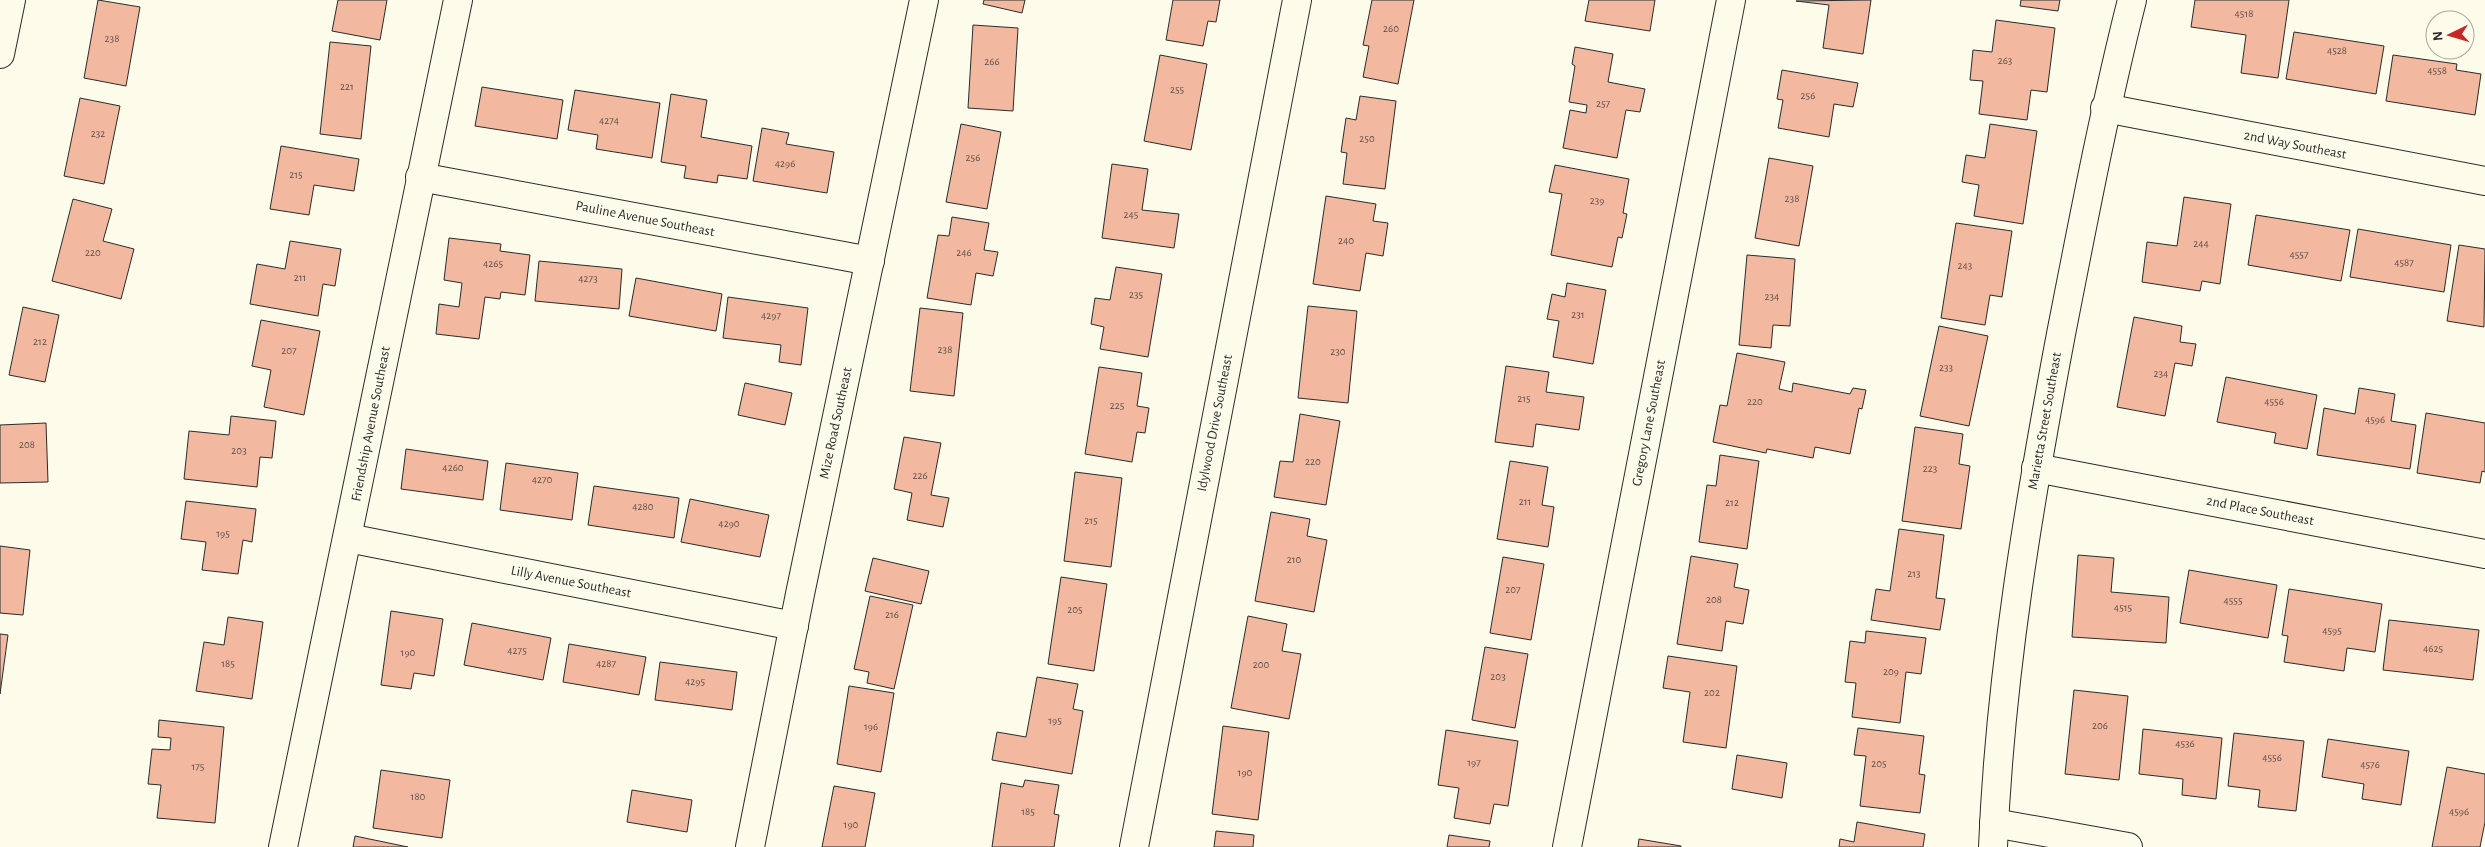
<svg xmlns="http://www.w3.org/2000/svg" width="2485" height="847" viewBox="0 0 2485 847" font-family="'Alegreya Sans',sans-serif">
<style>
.building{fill:#f2b8a0;stroke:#2b2b2b}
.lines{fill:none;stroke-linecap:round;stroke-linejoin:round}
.minor-casing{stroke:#2b2b2b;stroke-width:30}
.tertiary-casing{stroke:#2b2b2b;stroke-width:30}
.minor{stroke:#fdfbea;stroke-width:28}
.tertiary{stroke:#fdfbea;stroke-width:28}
.labels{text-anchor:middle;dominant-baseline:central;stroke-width:4;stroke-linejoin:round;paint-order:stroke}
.number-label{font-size:11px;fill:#5d4e48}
.street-label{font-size:14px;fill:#2b2b2b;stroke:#fdfbea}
</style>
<rect width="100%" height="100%" fill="#fdfbea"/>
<!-- building -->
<g class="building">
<path d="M98,0l42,7 -14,79 -42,-8z"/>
<path d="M338,0h49l-7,40 -48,-9z"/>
<path d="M984,0h41l-3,13 -39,-9z"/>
<path d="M1173,0h47l-4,22 -8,-1 -5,25 -37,-6z"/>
<path d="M1372,0h42l-16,84 -35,-7 6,-31 -6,-1z"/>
<path d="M1589,0h66l-5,31 -65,-10z"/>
<path d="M1871,0l-8,54 -40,-6 6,-43 -33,-4z"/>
<path d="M2021,0h39l-2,11 -38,-5z"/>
<path d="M2195,0h94l-11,78 -37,-5 5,-38 -55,-8z"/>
<path d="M1996,20l59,8 -8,64 -16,-2 -4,30 -48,-6 4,-33 -13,-1 3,-30 19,2z"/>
<path d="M973,25l45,3 -5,83 -45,-3z"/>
<path d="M2294,32l90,14 -8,48 -90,-15z"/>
<path d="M330,42l41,4 -10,93 -41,-5z"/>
<path d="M1575,47l38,7 -5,28 37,7 -5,23 -14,-2 -9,48 -54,-10 7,-38 16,3 1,-8 -18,-3 6,-36 -3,-2z"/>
<path d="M1160,55l47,9 -16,86 -47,-9z"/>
<path d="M2393,55l64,9 -1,6 25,4 -6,41 -89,-14z"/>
<path d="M1782,70l76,13 -5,24 -19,-3 -5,33 -51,-9 5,-28 -6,-1z"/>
<path d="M482,87l81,13 -6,39 -82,-13z"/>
<path d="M575,90l85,13 -8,55 -56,-9 2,-14 -30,-5z"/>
<path d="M671,94l36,6 -6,37 51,9 -5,33 -29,-4 -1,8 -33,-5 2,-12 -25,-4z"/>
<path d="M1360,96l36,5 -11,88 -42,-5 4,-31 -6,-1 5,-34 10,2z"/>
<path d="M80,98l40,8 -16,78 -40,-8z"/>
<path d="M961,124l40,8 -14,77 -41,-7z"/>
<path d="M1990,124l47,7 -14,93 -49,-8 5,-31 -17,-3 4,-27 19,3z"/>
<path d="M762,128l27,5 -3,11 48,8 -7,41 -74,-12z"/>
<path d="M281,146l78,13 -5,32 -40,-6 -5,30 -39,-6z"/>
<path d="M1769,158l44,8 -14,80 -44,-8z"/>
<path d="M1112,164l36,5 -6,41 37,4 -5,34 -72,-10z"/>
<path d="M1555,165l74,14 -6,34 4,1 -5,24 -4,-1 -6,30 -61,-12 11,-61 -13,-2z"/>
<path d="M1326,196l50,8 -3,17 15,2 -5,33 -17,-3 -6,38 -47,-7z"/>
<path d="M2184,197l47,7 -11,80 -18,-3 -2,10 -58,-9 5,-40 30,4z"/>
<path d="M73,199l39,10 -9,32 31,8 -13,50 -69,-18z"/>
<path d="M2256,215l94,15 -9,51 -93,-16z"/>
<path d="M952,217l37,6 -5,27 14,2 -5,24 -17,-3 -5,32 -44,-7 11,-63 11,1z"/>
<path d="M1956,223l56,8 -10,66 -12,-2 -5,30 -44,-7z"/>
<path d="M2358,229l93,16 -7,47 -94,-15z"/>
<path d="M449,238l52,6 -1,7 30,4 -5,40 -24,-3 -1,7 -15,-2 -6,42 -43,-5 3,-30 20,3 3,-24 -18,-3z"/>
<path d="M290,241l51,8 -6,37 -12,-2 -5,32 -68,-12 7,-40 28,5z"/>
<path d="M2459,245l26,4 -1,78 -37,-6z"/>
<path d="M1747,255l48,4 -5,67 -17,-1 -2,23 -32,-3z"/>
<path d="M539,261l83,8 -3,40 -84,-8z"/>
<path d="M1116,267l46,7 -14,83 -48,-8 4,-22 -13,-3 4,-26 15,2z"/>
<path d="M636,278l86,16 -6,37 -87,-15z"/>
<path d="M1567,283l39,7 -13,74 -40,-7 6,-36 -12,-2 5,-25 13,3z"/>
<path d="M728,297l80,11 -7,57 -22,-3 2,-17 -58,-7z"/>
<path d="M1308,306l49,5 -9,92 -50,-5z"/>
<path d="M23,307l36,8 -14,67 -36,-7z"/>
<path d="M920,308l43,5 -9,83 -44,-5z"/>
<path d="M2134,317l48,9 -2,16 16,2 -4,22 -17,-3 -10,53 -48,-9z"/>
<path d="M261,320l59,11 -16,84 -40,-8 7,-37 -19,-4z"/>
<path d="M1939,326l49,10 -19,90 -49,-10z"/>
<path d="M1737,353l48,9 -6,27 13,3 1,-9 57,11 3,-6 13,2 -4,19 -3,-1 -9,46 -35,-7 -2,11 -46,-9 -1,4 -53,-11 7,-37 7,1z"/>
<path d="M1506,366l43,6 -3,20 38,5 -5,33 -43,-6 -3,23 -38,-5z"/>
<path d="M1099,367l43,6 -5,33 12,2 -4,25 -8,-1 -5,30 -47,-8z"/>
<path d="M2226,377l91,18 -10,54 -33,-6 2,-10 -59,-11z"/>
<path d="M745,383l47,10 -7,32 -47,-10z"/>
<path d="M2359,388l36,6 -4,27 25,4 -6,44 -93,-14 7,-47 31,6z"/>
<path d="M2426,413l59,10v49l-3,-1 -2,12 -63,-10z"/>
<path d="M1300,414l40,7 -14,84 -52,-8 6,-36 13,1z"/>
<path d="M231,416l45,5 -4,37 -12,-1 -3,30 -73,-8 5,-48 40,4z"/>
<path d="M46,423l2,59 -48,1v-58z"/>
<path d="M1915,427l48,7 -4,30 11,2 -9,63 -59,-8z"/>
<path d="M904,437l37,6 -10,52 18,3 -6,29 -36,-7 5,-27 -18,-4z"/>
<path d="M406,449l82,12 -5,39 -82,-11z"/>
<path d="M1720,455l39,6 -12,88 -48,-7 8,-57 9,1z"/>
<path d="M1510,461l38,6 -6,38 12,2 -6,40 -51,-8z"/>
<path d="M506,463l72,10 -6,47 -72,-10z"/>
<path d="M1075,472l47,6 -11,89 -47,-6z"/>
<path d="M594,486l85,12 -5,40 -86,-13z"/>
<path d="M690,499l79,16 -9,42 -79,-15z"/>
<path d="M186,501l70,8 -4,33 -9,-2 -5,34 -36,-4 4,-28 -25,-3z"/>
<path d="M1271,512l39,7 -3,17 20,4 -13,72 -59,-11z"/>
<path d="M1899,529l45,6 -8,63 9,1 -5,31 -69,-10 5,-31 14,2z"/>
<path d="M0,546l30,4 -7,65 -23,-2z"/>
<path d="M2078,555l36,3 -3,34 58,5 -3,46 -94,-6z"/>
<path d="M1691,556l47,8 -4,23 15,3 -6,34 -17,-3 -4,30 -45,-7z"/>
<path d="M1503,557l41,7 -13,76 -41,-7z"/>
<path d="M873,558l56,13 -8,33 -56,-13z"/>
<path d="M2189,570l88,15 -9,53 -88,-15z"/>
<path d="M1061,577l46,7 -13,87 -46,-7z"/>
<path d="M2289,589l93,15 -7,48 -28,-4 -3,23 -60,-9 4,-26 -6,-1z"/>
<path d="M870,596l43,9 -19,84 -27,-6 2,-11 -15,-3z"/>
<path d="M391,611l52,8 -9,57 -20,-3 -3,16 -30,-4z"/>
<path d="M1248,616l39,8 -5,27 19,3 -12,65 -58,-11z"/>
<path d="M228,617l35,5 -11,77 -56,-8 8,-49 20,3z"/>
<path d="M2389,620l90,10 -6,50 -90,-10z"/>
<path d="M472,623l79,15 -8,42 -79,-15z"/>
<path d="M1866,631l60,7 -5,36 -15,-2 -6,51 -48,-6 4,-34 -11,-1 5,-41 15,2z"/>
<path d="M0,634l8,1 -8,59z"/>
<path d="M569,644l77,13 -7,38 -76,-13z"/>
<path d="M1485,647l43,7 -13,74 -43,-8z"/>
<path d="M1668,656l69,10 -11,82 -43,-6 7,-50 -27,-4z"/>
<path d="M660,662l77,10 -5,38 -77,-10z"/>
<path d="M1037,677l41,7 -5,25 10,2 -11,63 -80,-14 5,-28 29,5z"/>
<path d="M849,686l45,7 -13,79 -44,-8z"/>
<path d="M2074,690l54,6 -9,84 -54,-6z"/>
<path d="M159,720l65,7 -9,96 -58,-5 4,-33 -13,-1 4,-35 18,1 1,-12 -13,-1z"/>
<path d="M1223,726l46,6 -11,88 -46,-6z"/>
<path d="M1858,728l66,8 -5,38 6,1 -5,38 -60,-7 6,-50 -12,-1z"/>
<path d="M2143,729l79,9 -6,61 -34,-4 1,-16 -44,-5z"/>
<path d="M1446,730l72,11 -10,65 -14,-2 -4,20 -36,-6 5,-30 -21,-3z"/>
<path d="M2234,733l70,8 -8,70 -38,-4 2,-17 -32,-4z"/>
<path d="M2328,739l81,12 -8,54 -39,-6 2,-15 -42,-7z"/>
<path d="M1737,755l50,8 -5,35 -50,-9z"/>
<path d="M2447,767l38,7v48l-5,25h-48z"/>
<path d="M381,770l69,10 -8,58 -69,-10z"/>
<path d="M1025,780l34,5 -5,29 5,1 -5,32h-62l9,-64 22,4z"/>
<path d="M834,786l41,7 -10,54h-43z"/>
<path d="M632,790l60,10 -5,32 -60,-10z"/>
<path d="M1857,822l68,12 -2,13h-84l1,-8 14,3z"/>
<path d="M1216,831l38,4 -1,12h-39z"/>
<path d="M1449,835l41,6 -1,6h-42z"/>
<path d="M355,836l53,11h-55z"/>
<path d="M1639,839l42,7v1h-43z"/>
</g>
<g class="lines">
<defs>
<g id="minor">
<path d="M0,54l11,-54"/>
<path d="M2105,108l380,73"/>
<path d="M420,177l450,84"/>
<path d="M2036,468l449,86"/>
<path d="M348,538l446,88"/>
<path d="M1994,823l134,24"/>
<path d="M283,847l175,-847"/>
<path d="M750,847l50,-253 124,-594"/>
<path d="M1567,847l164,-847"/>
<path d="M1993,847c7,-173 36,-343 68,-513 22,-112 43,-223 71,-334"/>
</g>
<path id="tertiary" d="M1134,847l163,-847"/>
</defs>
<!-- minor casing -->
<use href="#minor" class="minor-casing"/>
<!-- tertiary casing -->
<use href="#tertiary" class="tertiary-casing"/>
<!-- minor -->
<use href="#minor" class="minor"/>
<!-- tertiary -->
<use href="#tertiary" class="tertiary"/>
</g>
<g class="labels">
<!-- number labels -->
<g class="number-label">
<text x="2244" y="13">4518</text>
<text x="1391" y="28">260</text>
<text x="112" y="38">238</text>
<text x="2337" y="50">4528</text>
<text x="2005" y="60">263</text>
<text x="992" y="61">266</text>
<text x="2437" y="70">4558</text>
<text x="347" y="86">221</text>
<text x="1177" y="89">255</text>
<text x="1808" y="95">256</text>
<text x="1603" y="103">257</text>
<text x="609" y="120">4274</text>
<text x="98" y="133">232</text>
<text x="1367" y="138">250</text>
<text x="973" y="157">256</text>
<text x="785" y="163">4296</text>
<text x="296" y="174">215</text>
<text x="1792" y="198">238</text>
<text x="1597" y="200">239</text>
<text x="1131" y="214">245</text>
<text x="1346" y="240">240</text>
<text x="2201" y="243">244</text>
<text x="93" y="252">220</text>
<text x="964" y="252">246</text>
<text x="2299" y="254">4557</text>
<text x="2404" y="262">4587</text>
<text x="493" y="263">4265</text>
<text x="1965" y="265">243</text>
<text x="300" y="277">211</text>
<text x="588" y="278">4273</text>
<text x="1136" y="294">235</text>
<text x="1772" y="296">234</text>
<text x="1578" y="314">231</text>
<text x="771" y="315">4297</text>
<text x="40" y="341">212</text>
<text x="945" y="349">238</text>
<text x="289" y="350">207</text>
<text x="1338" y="351">230</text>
<text x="1946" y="367">233</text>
<text x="2161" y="373">234</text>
<text x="1524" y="398">215</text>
<text x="1755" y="401">220</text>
<text x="2274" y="401">4556</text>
<text x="1117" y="405">225</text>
<text x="2375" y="419">4596</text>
<text x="27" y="444">208</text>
<text x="239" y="450">203</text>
<text x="1313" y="461">220</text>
<text x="453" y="467">4260</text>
<text x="1930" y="468">223</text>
<text x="920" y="475">226</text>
<text x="542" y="479">4270</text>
<text x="1525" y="501">211</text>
<text x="1732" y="502">212</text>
<text x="643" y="506">4280</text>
<text x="1091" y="520">215</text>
<text x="729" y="523">4290</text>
<text x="223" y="533">195</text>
<text x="1294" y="559">210</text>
<text x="1914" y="573">213</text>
<text x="1513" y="589">207</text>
<text x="1714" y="599">208</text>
<text x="2233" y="600">4555</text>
<text x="2123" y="607">4515</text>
<text x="1075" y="609">205</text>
<text x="892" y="614">216</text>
<text x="2332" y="630">4595</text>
<text x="2433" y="648">4625</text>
<text x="517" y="650">4275</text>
<text x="408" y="652">190</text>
<text x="228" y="663">185</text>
<text x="606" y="663">4287</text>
<text x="1261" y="664">200</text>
<text x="1891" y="671">209</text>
<text x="1498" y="676">203</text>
<text x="695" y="681">4295</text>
<text x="1712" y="692">202</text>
<text x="1055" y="720">195</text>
<text x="2100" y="725">206</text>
<text x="871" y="726">196</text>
<text x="2185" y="743">4536</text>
<text x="2272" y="757">4556</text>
<text x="1474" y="762">197</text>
<text x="1879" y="763">205</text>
<text x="2370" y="764">4576</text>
<text x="198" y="766">175</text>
<text x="1245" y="772">190</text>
<text x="418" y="796">180</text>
<text x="1028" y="811">185</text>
<text x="2459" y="811">4596</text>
<text x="851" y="824">190</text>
</g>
<!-- street labels -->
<g class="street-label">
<text transform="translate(2295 145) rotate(11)">2nd Way Southeast</text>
<text transform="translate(645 219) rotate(11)">Pauline Avenue Southeast</text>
<text transform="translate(2045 421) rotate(-80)">Marietta Street Southeast</text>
<text transform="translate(836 423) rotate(-78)">Mize Road Southeast</text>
<text transform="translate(1215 423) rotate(-79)">Idylwood Drive Southeast</text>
<text transform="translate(1649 423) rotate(-79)">Gregory Lane Southeast</text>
<text transform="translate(371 424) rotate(-79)">Friendship Avenue Southeast</text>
<text transform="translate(2260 511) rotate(11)">2nd Place Southeast</text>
<text transform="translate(571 582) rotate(11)">Lilly Avenue Southeast</text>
</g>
</g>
<!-- north arrow -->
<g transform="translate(2450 35) rotate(265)"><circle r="24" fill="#fdfbea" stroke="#a9a89e"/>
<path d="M0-4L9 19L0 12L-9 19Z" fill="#c62828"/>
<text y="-8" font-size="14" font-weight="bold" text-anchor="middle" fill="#2b2b2b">N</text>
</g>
</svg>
